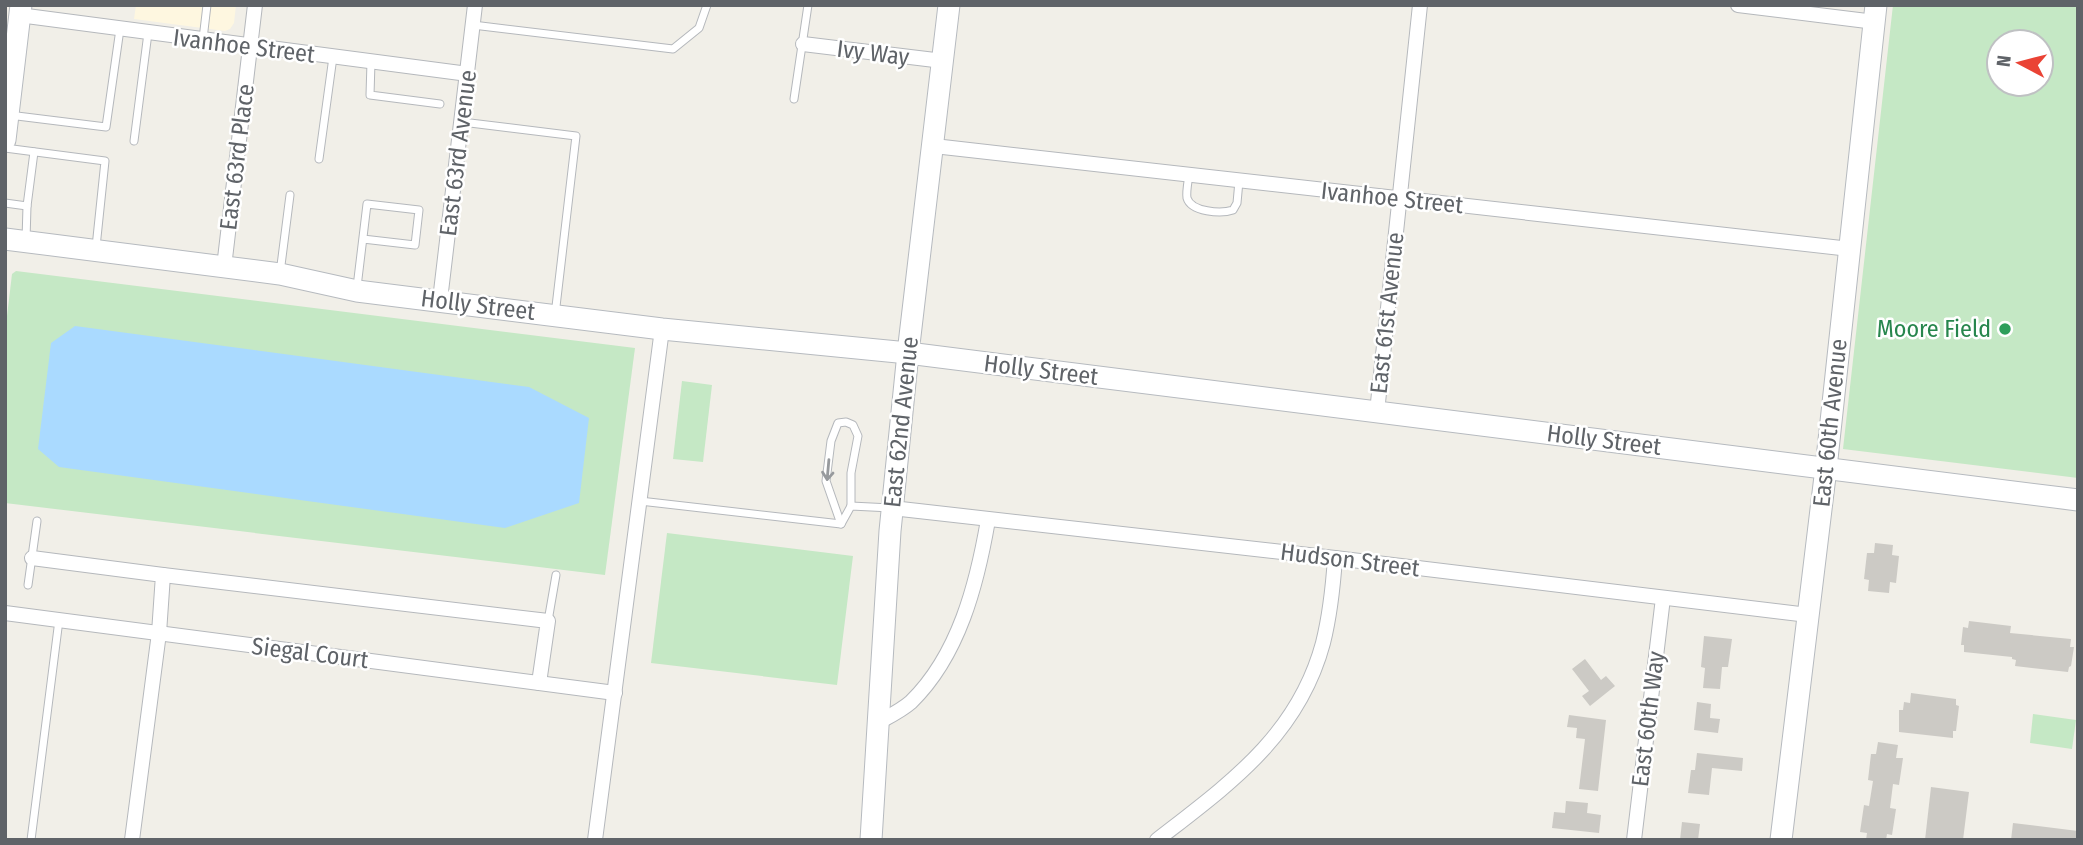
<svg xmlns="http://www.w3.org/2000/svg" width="2083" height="845" viewBox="0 0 2083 845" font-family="'Fira Sans Condensed',sans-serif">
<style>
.commercial{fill:#fef7e0}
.green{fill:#c5e8c5;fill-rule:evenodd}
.water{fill:#aadaff}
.building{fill:#cccac5}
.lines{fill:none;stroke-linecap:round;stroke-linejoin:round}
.lane-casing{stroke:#b5b8bc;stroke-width:9}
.street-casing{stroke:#b5b8bc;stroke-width:16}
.secondary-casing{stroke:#b6babf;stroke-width:23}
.lane{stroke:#fff;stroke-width:7}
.street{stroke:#fff;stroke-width:14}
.secondary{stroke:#fff;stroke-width:21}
.oneway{stroke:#979a9d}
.leisure-dot{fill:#2e9e5b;stroke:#fff;stroke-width:2.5}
.labels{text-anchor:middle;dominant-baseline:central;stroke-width:5;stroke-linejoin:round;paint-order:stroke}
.street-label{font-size:24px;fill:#5f6368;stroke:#fff}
.leisure-label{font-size:24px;fill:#27864d;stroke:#fff;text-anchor:end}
</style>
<rect width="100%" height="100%" fill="#f1efe8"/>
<!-- commercial -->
<path class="commercial" d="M136,5h100l-2,18 -4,6 -5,2 -91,-12z"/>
<!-- green -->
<g class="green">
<path d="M1893,5h185v473l-235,-29zM1999,42h42v42h-42z"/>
<path d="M16,271l619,77 -30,227 -600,-72v-170l7,-59z"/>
<path d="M682,381l30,4 -9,77 -30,-3z"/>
<path d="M667,533l186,23 -16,129 -186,-22z"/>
<path d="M2033,714l43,6 -4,29 -42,-6z"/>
</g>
<!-- water -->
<path class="water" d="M75,326l454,61 60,31 -10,85 -74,25 -446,-61 -21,-18 13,-106z"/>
<!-- building -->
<g class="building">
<path d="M1875,543l18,2 -1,10 7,1 -3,27 -6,-1 -1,11 -21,-2 1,-11 -5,-1 3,-26h7z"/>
<path d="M1969,621l42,5 -1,7 61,6 -1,8h4l-3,19 -2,1 -1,5 -53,-6 1,-6 -4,-1v-2l-48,-5v-7h-3l2,-18 5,1z"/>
<path d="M1704,636l28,3 -4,28h-6l-2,22 -17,-1 2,-20 -4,-1z"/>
<path d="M1585,659l16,21 5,-4 9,10 -25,20 -8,-10 7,-5 -17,-22z"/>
<path d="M1911,693l45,6v6l3,1 -3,25h-3v7l-54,-6v-22h4l1,-8 6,1z"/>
<path d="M1697,702l14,2 -1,14 10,1 -2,14 -24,-3z"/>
<path d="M1569,715l37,5 -8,71 -19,-2 6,-50 -9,-1 1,-10 -10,-1z"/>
<path d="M1878,742l20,3 -2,13h7l-4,27 -6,-1 -3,24 6,1 -4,26 -5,-1 -1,6h-20l1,-7 -7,-1 4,-27 5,1 4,-25 -5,-1 3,-26h5z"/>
<path d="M1697,753l46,5 -1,13 -30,-3 -3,27 -21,-2 3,-23h4z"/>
<path d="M1931,787l38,5 -6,48h-38z"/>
<path d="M1566,801l22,2 -1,10 14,2 -2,18 -47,-5 2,-16 11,1z"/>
<path d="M1682,822l18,2 -2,16h-18z"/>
<path d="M2013,823l65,8v9h-67z"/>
</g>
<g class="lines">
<defs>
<g id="lane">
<path d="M473,25l200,24 26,-21 8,-23"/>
<path d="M203,39l4,-34"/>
<path d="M371,62l-1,33 70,9"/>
<path d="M794,99l14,-94"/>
<path d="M9,115l97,12 14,-98"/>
<path d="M462,122l114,14 -21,179"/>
<path d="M134,141l14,-108"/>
<path d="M5,148l100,13 -9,86"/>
<path d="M319,159l14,-102"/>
<path d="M1189,175c-1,7 -3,16 -2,23 4,14 34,16 46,12l4,-7 2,-22"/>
<path d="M5,203l22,3 7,-54"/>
<path d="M26,240l1,-34"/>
<path d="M280,273l10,-78"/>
<path d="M357,287l10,-83 52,6 -4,35 -52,-6"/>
<path d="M640,501l201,23 10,-18 40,2"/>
<path d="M841,524l-15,-43 5,-40 7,-18 8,-1 7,3 5,11 -7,37v33"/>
<path d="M28,585l9,-64"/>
<path d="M548,621l8,-46"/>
<path d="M31,840l28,-220"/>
</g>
<g id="street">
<path d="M1738,5l137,17"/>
<path d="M19,15l449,59"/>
<path d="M803,44l140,17"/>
<path d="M934,146l916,103"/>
<path d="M224,267l31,-262"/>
<path d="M440,300l35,-295"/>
<path d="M1377,412l43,-407"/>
<path d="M892,508l443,50 473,57"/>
<path d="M32,558l131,17 -4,58 -27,207"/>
<path d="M163,575l385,46 -9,62"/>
<path d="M5,613l610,80"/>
<path d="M879,722c11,-6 23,-12 32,-20 48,-47 66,-118 77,-182"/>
<path d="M595,840l67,-511"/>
<path d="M1157,840c72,-56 141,-104 166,-197 7,-28 10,-56 12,-85"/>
<path d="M1634,840l29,-242"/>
</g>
<g id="secondary">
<path d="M5,140l16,-135"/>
<path d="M5,239l275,35 77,17 305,38 246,24 1170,147"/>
<path d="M871,840l19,-309 18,-178 41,-348"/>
<path d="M1781,840l45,-372 50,-463"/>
</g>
</defs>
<!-- lane casing -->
<use href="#lane" class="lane-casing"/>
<!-- street casing -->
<use href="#street" class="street-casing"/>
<!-- secondary casing -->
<use href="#secondary" class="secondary-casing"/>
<!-- lane -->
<use href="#lane" class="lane"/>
<!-- street -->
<use href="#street" class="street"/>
<!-- secondary -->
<use href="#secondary" class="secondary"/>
</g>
<!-- one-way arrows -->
<defs><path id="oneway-shaft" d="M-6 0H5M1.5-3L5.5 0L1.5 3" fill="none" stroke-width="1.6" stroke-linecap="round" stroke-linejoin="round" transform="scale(1.75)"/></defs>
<use class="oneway" href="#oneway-shaft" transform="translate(828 470) rotate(95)"/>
<!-- markers -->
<circle class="leisure-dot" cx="2005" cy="329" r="7"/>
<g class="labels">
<!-- street labels -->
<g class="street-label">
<text transform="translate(244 46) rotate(7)">Ivanhoe Street</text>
<text transform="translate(873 53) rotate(7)">Ivy Way</text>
<text transform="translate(458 153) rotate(-83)">East 63rd Avenue</text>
<text transform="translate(237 157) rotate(-83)">East 63rd Place</text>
<text transform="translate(1392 198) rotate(6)">Ivanhoe Street</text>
<text transform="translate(478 305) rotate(7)">Holly Street</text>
<text transform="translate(1387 313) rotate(-84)">East 61st Avenue</text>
<text transform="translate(1041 370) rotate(7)">Holly Street</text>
<text transform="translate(901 422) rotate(-84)">East 62nd Avenue</text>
<text transform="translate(1830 423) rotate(-84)">East 60th Avenue</text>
<text transform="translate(1604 440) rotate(7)">Holly Street</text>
<text transform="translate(1350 560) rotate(7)">Hudson Street</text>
<text transform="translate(310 653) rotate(7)">Siegal Court</text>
<text transform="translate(1648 719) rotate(-83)">East 60th Way</text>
</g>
<!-- leisure labels -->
<g class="leisure-label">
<text x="1991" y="329">Moore Field</text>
</g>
</g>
<!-- border -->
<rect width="2083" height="845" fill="none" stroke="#5f6368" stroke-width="14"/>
<!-- north arrow -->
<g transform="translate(2020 63) rotate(277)"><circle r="33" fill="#ffffff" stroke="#bfc1c3" stroke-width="2"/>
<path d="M0-5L12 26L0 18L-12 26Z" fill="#ea4335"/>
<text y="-10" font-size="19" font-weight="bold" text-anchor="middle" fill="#5f6368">N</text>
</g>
</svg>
